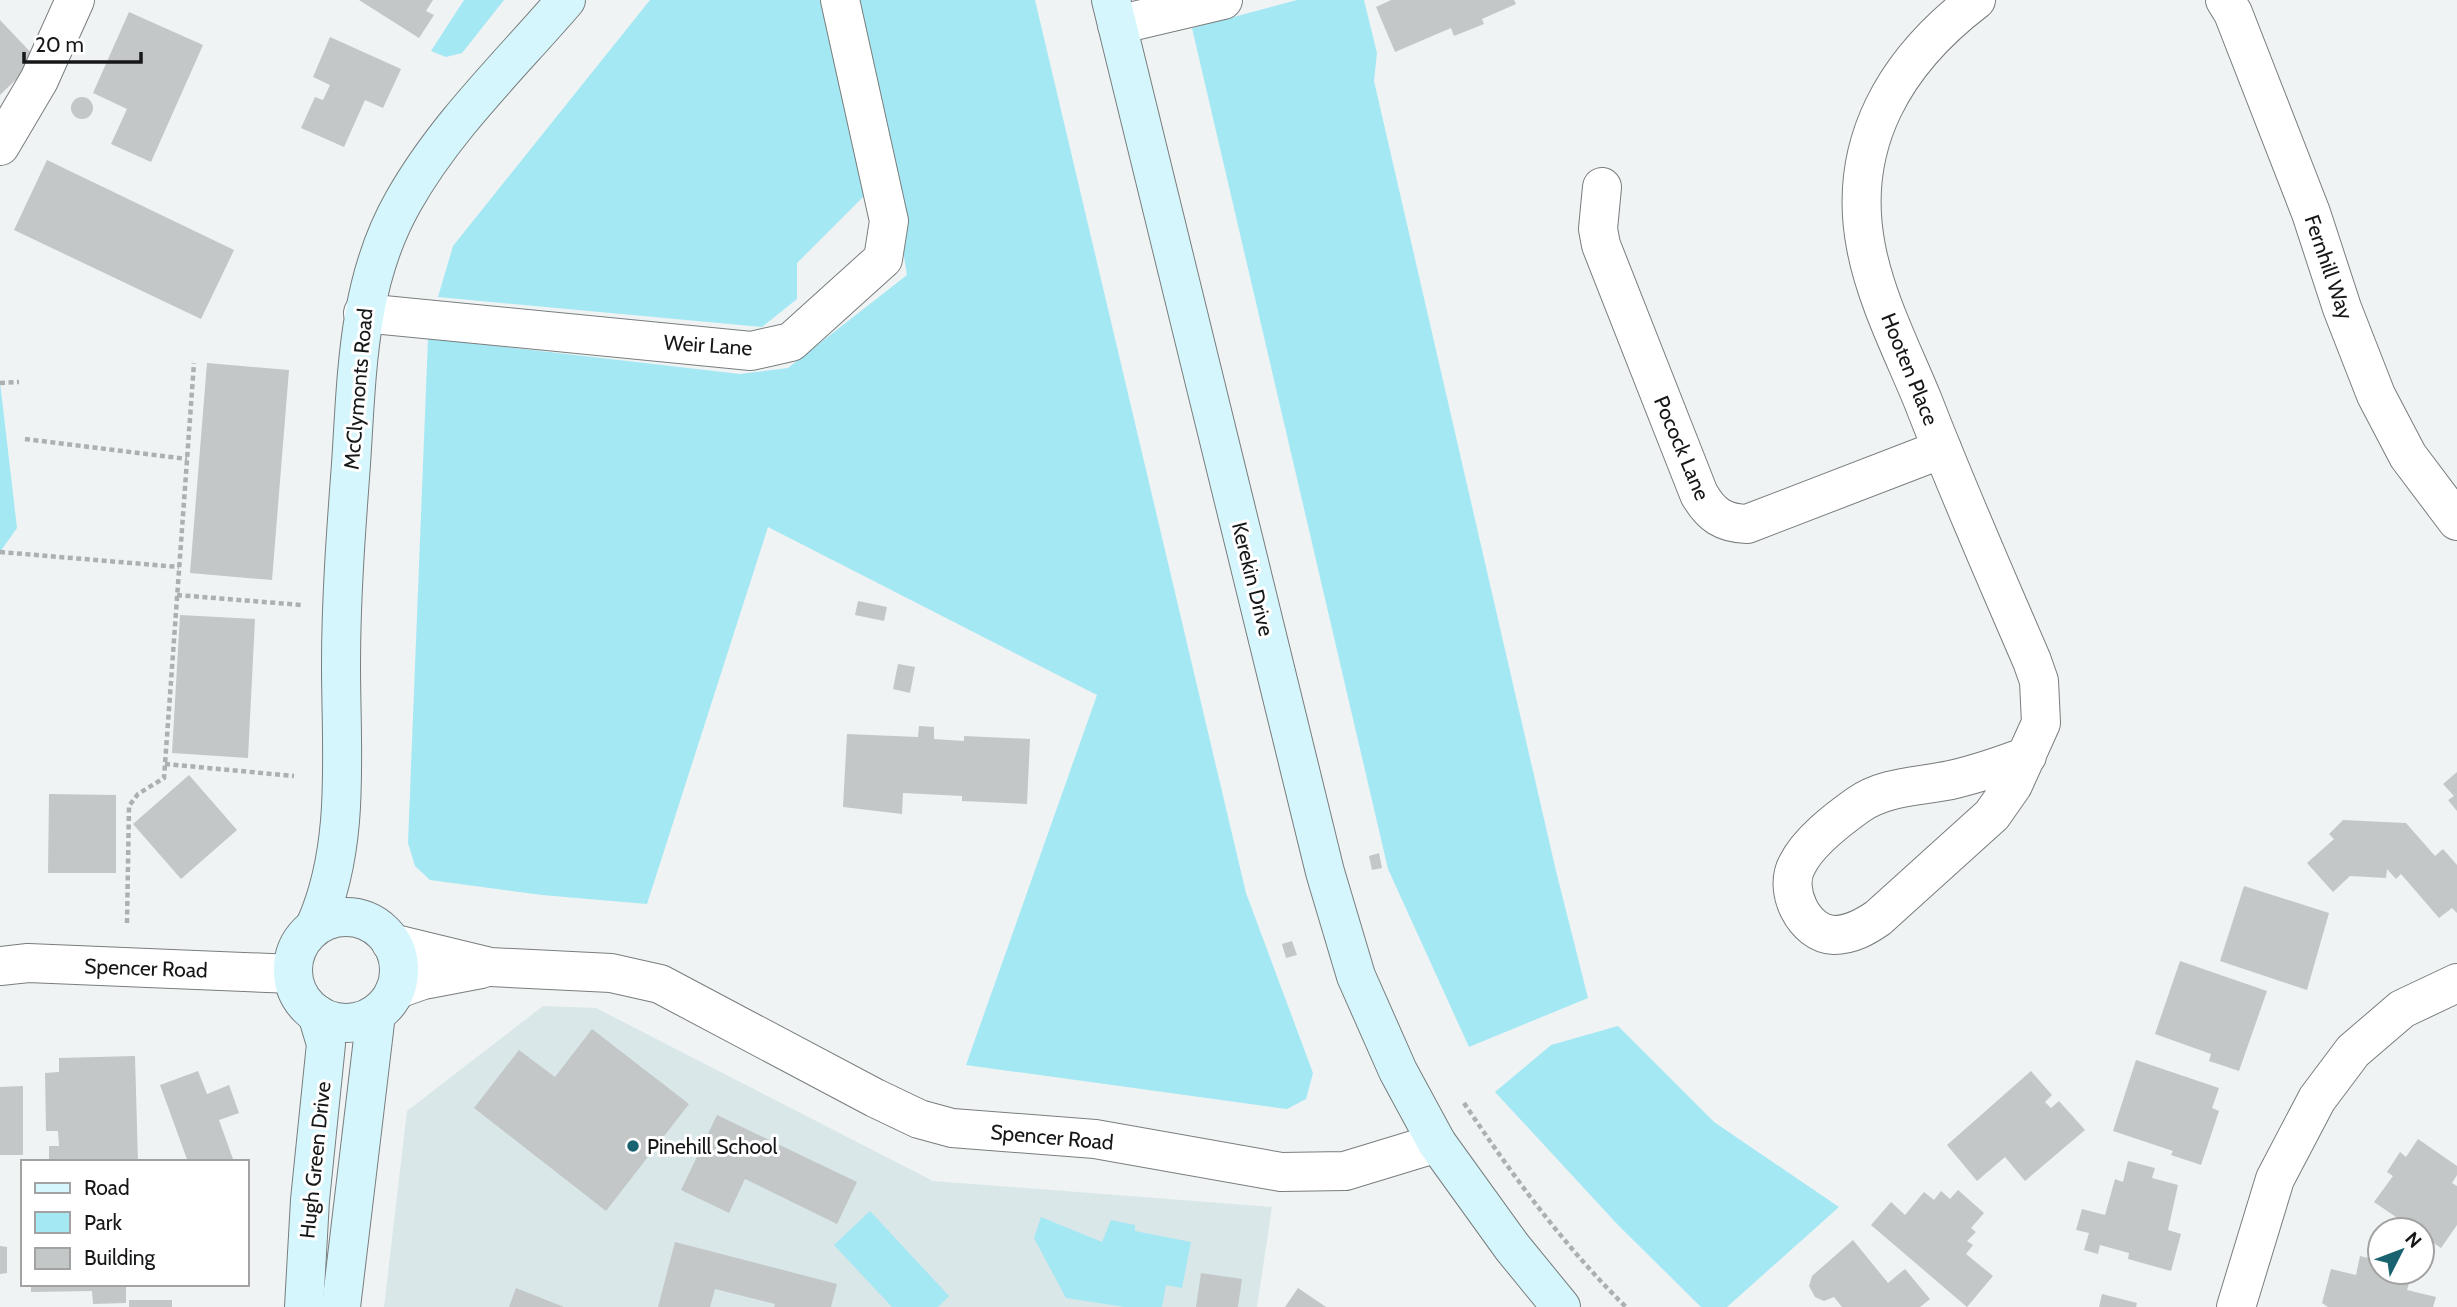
<svg xmlns="http://www.w3.org/2000/svg" width="2457" height="1307" viewBox="0 0 2457 1307" font-family="Cabin,sans-serif">
<style>
.built{fill:#d9e7e9}
.green{fill:#a4e8f4}
.building{fill:#c3c7c8}
.lines{fill:none;stroke-linecap:round;stroke-linejoin:round}
.street-casing{stroke:#797d7d;stroke-width:40}
.secondary-casing{stroke:#797d7d;stroke-width:40}
.path{stroke:#adb0b1;stroke-width:4.5;stroke-dasharray:5 3.5;stroke-linecap:butt}
.street{stroke:#fff;stroke-width:38}
.secondary{stroke:#d4f6fc;stroke-width:38}
.poi-dot{fill:#18636f;stroke:#fff;stroke-width:2.5}
.labels{text-anchor:middle;dominant-baseline:central;stroke-width:6;stroke-linejoin:round;paint-order:stroke}
.street-label{font-size:21px;fill:#161718;stroke:#fff}
.poi-label{font-size:21px;fill:#161718;stroke:#fff;text-anchor:start}
</style>
<rect width="100%" height="100%" fill="#eff3f4"/>
<!-- built -->
<path class="built" d="M543,1006l53,2 337,173 339,26 -15,100h-873l23,-196z"/>
<!-- green -->
<g class="green">
<path d="M464,0h40l-42,53 -16,4 -15,-6z"/>
<path d="M650,0h385l211,893 67,180 -7,26 -19,10 -321,-44 131,-370 -329,-168 -121,377 -105,-9 -112,-15 -15,-14 -7,-23 20,-505 312,36 48,-6 119,-93 -17,-105 -93,93v36l-35,28 -324,-30 15,-51z"/>
<path d="M1297,0h67l13,53 -3,28 182,790 32,127 -119,49 -81,-178 -196,-841z"/>
<path d="M0,382l17,146 -17,24z"/>
<path d="M1618,1026l96,96 125,85 -112,100h-26l-83,-82 -123,-133 56,-47z"/>
<path d="M870,1211l79,85 -11,11h-46l-58,-62z"/>
<path d="M1041,1217l61,25 9,-22 24,5v6l56,11 -9,46 -16,-3 -4,22h-37l-59,-9 -32,-60z"/>
</g>
<!-- building -->
<g class="building">
<path d="M359,0h74l-7,11 8,4 -15,23z"/>
<path d="M1391,0h123l2,4 -34,15 2,5 -30,12 -3,-8 -56,24 -19,-45z"/>
<path d="M129,12l74,33 -52,117 -40,-18 16,-35 -34,-16z"/>
<path d="M0,20l37,39 -37,36z"/>
<path d="M330,37l71,32 -18,39 -18,-8 -21,47 -43,-19 14,-31 8,3 7,-15 -17,-8z"/>
<circle cx="82" cy="108" r="11"/>
<path d="M47,160l187,90 -33,69 -187,-89z"/>
<path d="M207,363l82,7 -17,210 -82,-7z"/>
<path d="M858,601l29,6 -3,14 -29,-6z"/>
<path d="M180,615l75,4 -7,139 -76,-5z"/>
<path d="M898,664l17,3 -5,26 -17,-4z"/>
<path d="M919,726l15,1v12l30,2v-5l66,3 -3,65 -65,-3v-5l-59,-3 -1,21 -59,-7 4,-73 71,3z"/>
<path d="M2457,772v39l-9,-11 6,-4 -11,-12z"/>
<path d="M189,775l48,55 -56,49 -48,-55z"/>
<path d="M49,794l67,1v78h-68z"/>
<path d="M2343,820l63,3 29,33 8,-7 14,16v48l-5,-5 -13,10 -38,-44 -5,5 -9,-10 -1,9 -36,-2 -17,16 -26,-29 27,-24 -5,-5z"/>
<path d="M1379,853l3,15 -10,2 -3,-14z"/>
<path d="M2244,886l85,27 -22,77 -87,-29z"/>
<path d="M1292,941l5,14 -11,3 -4,-14z"/>
<path d="M2180,961l87,30 -28,80 -30,-10 2,-7 -56,-20z"/>
<path d="M592,1029l97,75 -83,107 -132,-103 45,-58 36,27z"/>
<path d="M135,1056l3,106h-89v-16h10l-1,-15h-12l-1,-58 14,-1v-14z"/>
<path d="M2136,1060l83,28 -7,20 7,3 -18,54 -30,-10 2,-4 -60,-20z"/>
<path d="M198,1071l9,23 22,-9 10,28 -20,7 15,42h-46l-28,-77z"/>
<path d="M2031,1071l21,24 -7,7 6,6 8,-7 26,29 -60,51 -20,-24 -28,24 -30,-36z"/>
<path d="M23,1086v69h-23v-68z"/>
<path d="M717,1115l140,67 -20,42 -92,-45 -16,34 -48,-23z"/>
<path d="M2418,1139l39,27v9l-5,8 5,3v39l-16,23 -19,-13v-5h-7l-41,-28 19,-26 -6,-4 13,-20 6,5z"/>
<path d="M2128,1161l27,7 -3,10 26,7 -10,45 13,4 -10,37 -43,-12 1,-6 -29,-8 -2,9 -14,-4 5,-17 -13,-3 6,-21 23,6 10,-36 8,3z"/>
<path d="M1958,1190l26,23 -13,15 5,4 -9,9 6,4 -7,9 27,22 -26,31 -96,-82 20,-23 14,13 19,-23 10,8 7,-9 9,8z"/>
<path d="M1853,1240l35,43 17,-14 25,30 -10,8h-78l-8,-10 -10,4 -9,-4 -6,-11 3,-10z"/>
<path d="M675,1242l162,42 -6,23h-57l1,-3 -60,-15 -5,18h-52z"/>
<path d="M0,1246l7,1v26l-7,1z"/>
<path d="M2360,1256l20,5v11h32l-5,18 29,7 -3,10h-105l-6,-4 9,-34 25,6z"/>
<path d="M1201,1273l41,6 -4,28h-42z"/>
<path d="M31,1284h95v19l-33,1 -1,-13 -61,1z"/>
<path d="M516,1288l48,19h-55z"/>
<path d="M1298,1288l28,19h-41z"/>
<path d="M2102,1294l35,9 -1,4h-37z"/>
<rect x="129" y="1300" width="43" height="7"/>
</g>
<g class="lines">
<defs>
<g id="street">
<path d="M1976,0c-80,61 -130,143 -110,247 10,53 37,105 57,154 34,88 72,174 109,260l7,20 2,42 -28,62 -21,30 -114,103c-13,9 -27,17 -44,17 -30,-1 -51,-45 -37,-70 11,-23 40,-45 61,-60 28,-20 64,-18 97,-26 25,-6 48,-14 72,-23"/>
<path d="M2225,0l8,13 78,200 31,95 34,87 32,61 49,65"/>
<path d="M1117,25l106,-25"/>
<path d="M0,146l39,-66 36,-80"/>
<path d="M1602,187l-4,42 3,16 98,249c12,21 24,29 48,30l195,-75"/>
<path d="M363,313l388,38 40,-9 92,-83 6,-38 -49,-221"/>
<path d="M391,943l99,24 121,6 49,11 215,114 44,21 33,9 143,11 186,33 64,-1 92,-28"/>
<path d="M0,966l28,-3 265,11"/>
<path d="M395,990l28,-10 58,-11"/>
<path d="M2236,1307l39,-128 42,-80 36,-48 49,-42 55,-26"/>
</g>
<g id="secondary">
<path d="M1111,0l214,872 31,104 42,95 39,72 75,104 49,60"/>
<circle cx="346" cy="970" r="53"/>
<path d="M315,926c36,-80 26,-174 26,-261 0,-67 5,-134 10,-201 6,-90 6,-181 52,-262 42,-75 107,-137 163,-202"/>
<path d="M304,1307l6,-107 16,-156 -9,-30"/>
<path d="M341,1307l35,-293"/>
</g>
</defs>
<!-- street casing -->
<use href="#street" class="street-casing"/>
<!-- secondary casing -->
<use href="#secondary" class="secondary-casing"/>
<!-- path -->
<g class="path">
<path d="M0,383l19,-1"/>
<path d="M25,439l162,20"/>
<path d="M0,552l179,15"/>
<path d="M177,595l125,10"/>
<path d="M165,764l129,12"/>
<path d="M127,923l2,-117 9,-12 26,-16 30,-415"/>
<path d="M1464,1103c49,73 99,142 162,204"/>
</g>
<!-- street -->
<use href="#street" class="street"/>
<!-- secondary -->
<use href="#secondary" class="secondary"/>
</g>
<!-- markers -->
<circle class="poi-dot" cx="633" cy="1146" r="7"/>
<g class="labels">
<!-- street labels -->
<g class="street-label">
<text transform="translate(2329 267) rotate(71)">Fernhill Way</text>
<text transform="translate(708 345) rotate(4)">Weir Lane</text>
<text transform="translate(1910 369) rotate(68)">Hooten Place</text>
<text transform="translate(358 389) rotate(-85)">McClymonts Road</text>
<text transform="translate(1682 448) rotate(67)">Pocock Lane</text>
<text transform="translate(1253 579) rotate(76)">Kerekin Drive</text>
<text transform="translate(146 968) rotate(2)">Spencer Road</text>
<text transform="translate(1052 1137) rotate(5)">Spencer Road</text>
<text transform="translate(315 1160) rotate(-84)">Hugh Green Drive</text>
</g>
<!-- poi labels -->
<g class="poi-label">
<text x="647" y="1146">Pinehill School</text>
</g>
</g>
<!-- legend -->
<rect x="21" y="1160" width="228" height="126" fill="#ffffff" stroke="#a2a2a3" stroke-width="2"/>
<rect x="35" y="1183" width="35" height="10" fill="#d4f6fc" stroke="#a2a2a3" stroke-width="2"/>
<text x="84" y="1195" font-size="21" fill="#161718">Road</text>
<rect x="35" y="1212" width="35" height="21" fill="#a4e8f4" stroke="#a2a2a3" stroke-width="2"/>
<text x="84" y="1230" font-size="21" fill="#161718">Park</text>
<rect x="35" y="1248" width="35" height="21" fill="#c3c7c8" stroke="#a2a2a3" stroke-width="2"/>
<text x="84" y="1265" font-size="21" fill="#161718">Building</text>
<!-- north arrow -->
<g transform="translate(2401 1251) rotate(48)"><circle r="33" fill="#ffffff" stroke="#a2a2a3" stroke-width="2"/>
<path d="M0-5L12 26L0 18L-12 26Z" fill="#18636f"/>
<text y="-10" font-size="19" font-weight="bold" text-anchor="middle" fill="#161718">N</text>
</g>
<!-- scale -->
<path d="M24 52v10h117v-10" fill="none" stroke="#161718" stroke-width="3.5"/>
<text x="35" y="52" font-size="21" fill="#161718" stroke="#ffffff" stroke-width="5" paint-order="stroke">20 m</text>
</svg>
